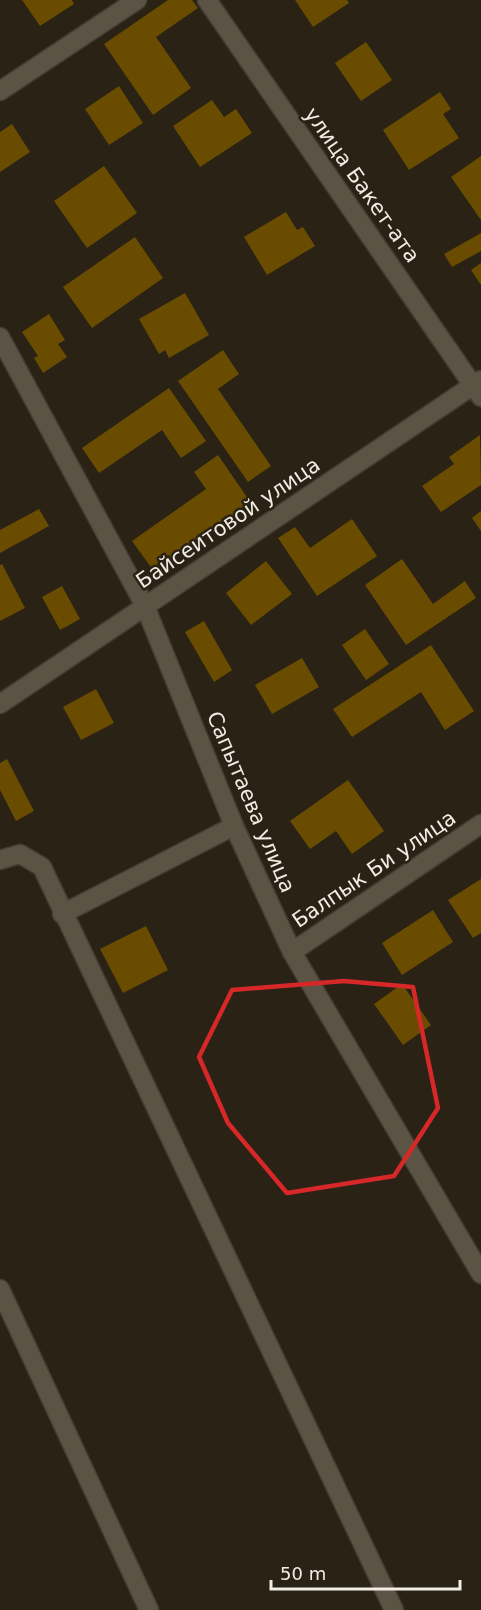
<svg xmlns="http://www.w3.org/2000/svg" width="481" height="1610" viewBox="0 0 481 1610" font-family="'DejaVu Sans',sans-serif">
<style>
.building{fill:#6a4c00}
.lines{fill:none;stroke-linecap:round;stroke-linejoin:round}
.minor-casing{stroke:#433d34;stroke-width:21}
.minor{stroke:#5b5344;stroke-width:18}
.marked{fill:none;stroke:#d62828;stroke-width:4.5;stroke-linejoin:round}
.labels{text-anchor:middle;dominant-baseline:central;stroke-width:5;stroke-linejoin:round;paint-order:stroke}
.street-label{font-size:21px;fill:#f2ede4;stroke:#292215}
</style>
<rect width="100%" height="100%" fill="#292215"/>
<!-- building -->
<g class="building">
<path d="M22,0h50l2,4 -34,22z"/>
<path d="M168,0h24l6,8 -42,29 35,51 -38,27 -49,-71z"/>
<path d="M295,0h52l2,3 -36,24z"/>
<path d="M366,42l26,38 -31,21 -26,-38z"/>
<path d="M119,86l24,37 -34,22 -24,-36z"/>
<path d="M440,92l11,17 -8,5 16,24 -50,32 -26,-40z"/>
<path d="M212,100l12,17 12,-8 16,24 -52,34 -27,-41z"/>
<path d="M12,124l18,28 -30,20v-40z"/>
<path d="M481,156v64l-30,-43z"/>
<path d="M104,166l33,47 -50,35 -33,-47z"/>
<path d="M286,212l11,18 6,-3 12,19 -48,29 -23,-38z"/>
<path d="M481,233v18l-29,16 -8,-13z"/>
<path d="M135,237l28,41 -71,50 -29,-41z"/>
<path d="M481,263v22l-10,-15z"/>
<path d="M185,293l24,42 -40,23 -4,-8 -6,4 -20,-35z"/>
<path d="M49,314l16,26 -7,4 9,13 -24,16 -9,-15 4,-2 -16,-24z"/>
<path d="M223,350l16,24 -21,15 53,77 -23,16 -70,-101z"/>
<path d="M169,388l37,53 -25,17 -19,-28 -63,43 -17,-25z"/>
<path d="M480,435l1,50 -40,27 -19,-26 32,-22 -5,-7z"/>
<path d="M218,455l33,48 -98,67 -21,-29 74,-52 -12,-17z"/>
<path d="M39,509l10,17 -49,27v-23z"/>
<path d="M481,511v20l-9,-13z"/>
<path d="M352,519l25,37 -60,40 -39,-58 17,-11 15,21z"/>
<path d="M402,559l31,45 32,-23 11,17 -70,47 -41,-60z"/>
<path d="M266,561l26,33 -41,31 -25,-32z"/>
<path d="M2,564l23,44 -25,13v-56z"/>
<path d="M62,586l18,33 -20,11 -18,-33z"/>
<path d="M204,621l28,49 -18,12 -29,-50z"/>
<path d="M365,629l24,35 -23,16 -24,-35z"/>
<path d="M431,645l43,66 -29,19 -24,-38 -69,45 -19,-28z"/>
<path d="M302,658l17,29 -47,27 -17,-29z"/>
<path d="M96,689l18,34 -33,17 -18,-33z"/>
<path d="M7,759l27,52 -18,10 -16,-31v-27z"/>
<path d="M348,780l36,51 -32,23 -16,-23 -26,18 -20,-28z"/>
<path d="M481,879v54l-8,5 -25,-38z"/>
<path d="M433,910l20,32 -51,33 -20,-32z"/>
<path d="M146,926l22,44 -45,23 -23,-44z"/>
<path d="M402,984l29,41 -28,20 -29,-41z"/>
</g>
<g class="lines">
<defs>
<g id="minor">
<path d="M207,0l274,397"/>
<path d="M0,91l137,-91"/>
<path d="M0,337l145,269 89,220 58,126 189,322"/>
<path d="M0,704l481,-324"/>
<path d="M0,860l20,-6 22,13 352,743"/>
<path d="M62,914l172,-88"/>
<path d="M292,952l189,-128"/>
<path d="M0,1289l149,321"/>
</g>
</defs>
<!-- minor casing -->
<use href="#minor" class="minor-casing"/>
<!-- minor -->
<use href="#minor" class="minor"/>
</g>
<!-- marked area -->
<path class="marked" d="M344,981l69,6 25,121 -44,68 -107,17 -59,-70 -29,-66 33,-67z"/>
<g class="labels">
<!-- street labels -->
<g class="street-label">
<text transform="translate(362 185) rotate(55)">улица Бакет-ата</text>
<text transform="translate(228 523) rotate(-34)">Байсеитовой улица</text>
<text transform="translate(251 802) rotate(67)">Сапытаева улица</text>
<text transform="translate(374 869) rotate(-34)">Балпык Би улица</text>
</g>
</g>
<!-- scale -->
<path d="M271 1580v9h189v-9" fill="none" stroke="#f2ede4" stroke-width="3"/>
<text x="280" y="1580" font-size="18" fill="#f2ede4" stroke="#292215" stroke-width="4.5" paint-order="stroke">50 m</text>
</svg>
